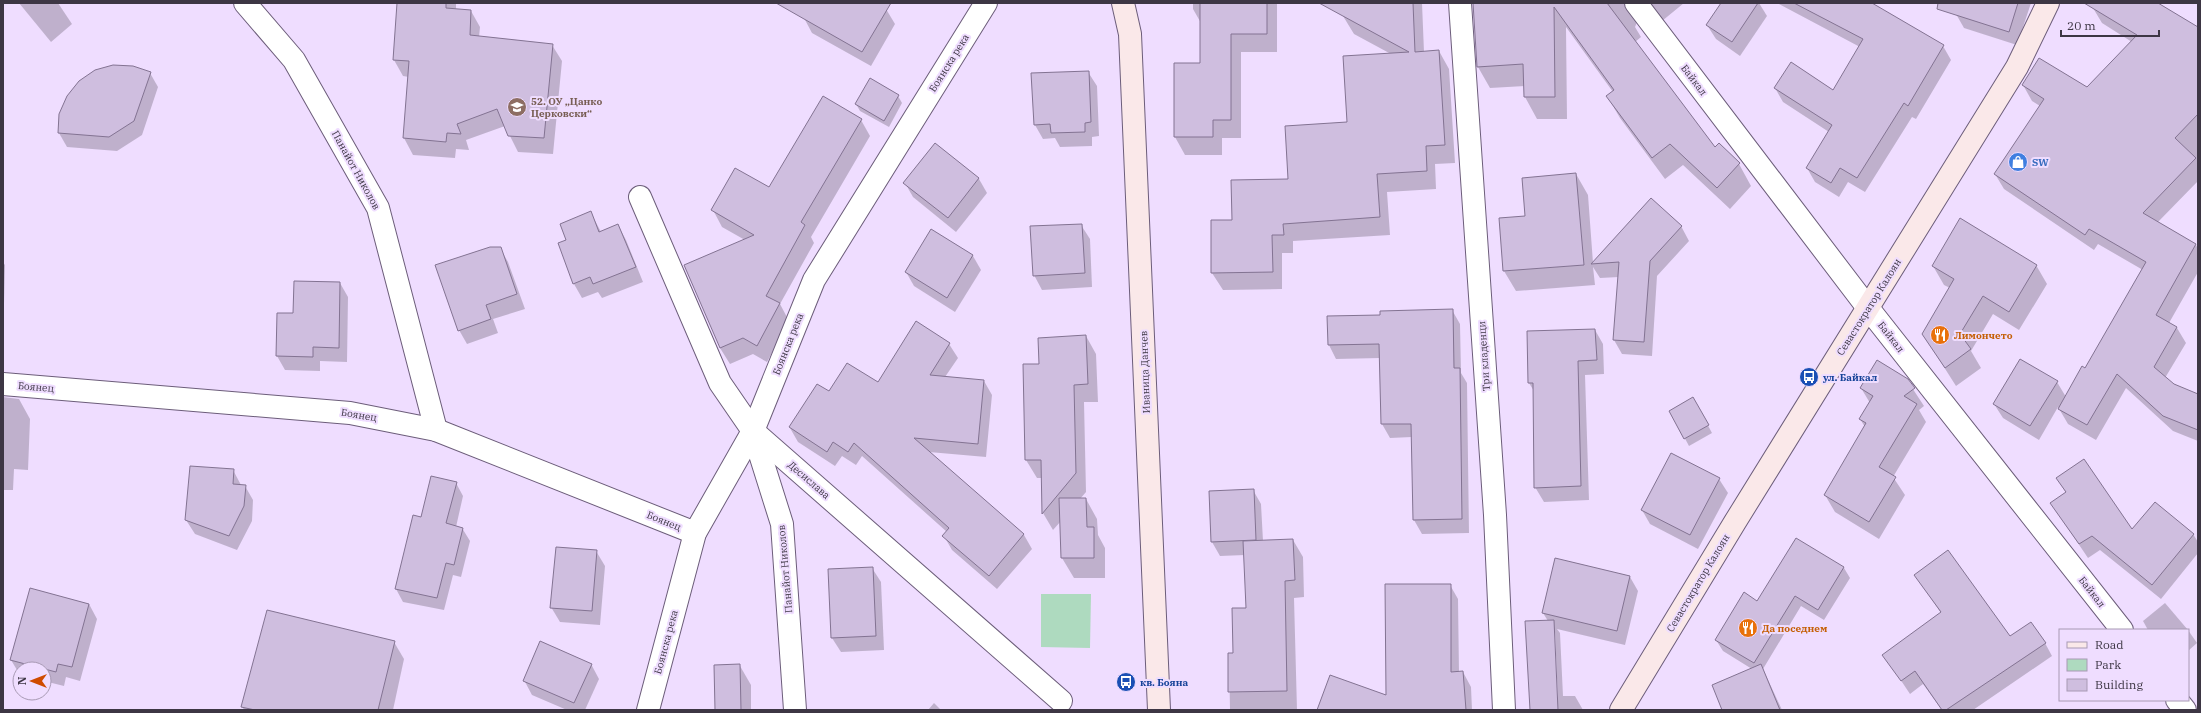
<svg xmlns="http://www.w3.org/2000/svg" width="2201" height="713" viewBox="0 0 2201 713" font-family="'IBM Plex Serif',serif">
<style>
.green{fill:#aedabf}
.shadow{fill:#0003;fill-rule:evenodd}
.building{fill:#cfbedf;stroke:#837392}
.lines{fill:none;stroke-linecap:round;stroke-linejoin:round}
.street-casing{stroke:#6c5d7a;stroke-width:24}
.secondary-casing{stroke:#6c5d7a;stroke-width:24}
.street{stroke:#fff;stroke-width:22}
.secondary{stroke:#fae8e9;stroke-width:22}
.labels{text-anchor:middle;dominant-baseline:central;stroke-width:4;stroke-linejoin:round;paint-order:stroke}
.street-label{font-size:10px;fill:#3d3644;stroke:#efddff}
.education-label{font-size:10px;font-weight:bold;fill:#785e54;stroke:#efddff;text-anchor:start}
.shop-label{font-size:10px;font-weight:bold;fill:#366cbe;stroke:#efddff;text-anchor:start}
.food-label{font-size:10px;font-weight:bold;fill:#c56008;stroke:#efddff;text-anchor:start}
.transit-label{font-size:10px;font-weight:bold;fill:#164399;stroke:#efddff;text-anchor:start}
</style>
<rect width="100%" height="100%" fill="#efddff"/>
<!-- green -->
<path class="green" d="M1041,594h50l-1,54 -49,-1z"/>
<!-- shadow -->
<g class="shadow">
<path d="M19,3h39l14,21 -21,18z"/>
<path d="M398,3h58v7l15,1 9,16 -1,10 73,8 10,16 -9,93 -35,-2 -13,-26 -39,14 3,10 -13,-1 -1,9 -42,-3 -9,-17 5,-61 -6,-1 -9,-16z"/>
<path d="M813,3h78l-5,6 9,15 -24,42 -59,-33 -8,-15z"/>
<path d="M1193,3h84v49h-36v86h-19v17h-37l-10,-18 26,-73v-41l-8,-14z"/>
<path d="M1343,3h79l2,49 15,-1 10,18 6,94 -20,1 1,25 -49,3 3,43 -97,6v12h-11v36l-59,1 -11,-17 21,-52 56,-41 59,-57 43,-69 -37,-20 -11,-18z"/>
<path d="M1474,3h210l-22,18 -22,-6 -5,12 6,10 -6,5 80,107 24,15 12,22 -21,23 -47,-44 -18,14 -45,-61 -13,-22 6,-4 -47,-65 1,92h-30l-12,-22v-11l-35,2 -12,-21z"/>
<path d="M1722,3h37l8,13 -27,40 -24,-17 -9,-14z"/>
<path d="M1777,3h93l73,43 8,14 -35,59 -4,-2 -47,75 -17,-10 -9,15 -24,-15 -8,-14 22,-36 -46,-30 -8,-14 59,3 26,-44z"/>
<path d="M1960,3h71l-14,42 -53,-17 -8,-14z"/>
<path d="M2096,3h60l42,25v153l-40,41 38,23 2,4v23l-29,51 8,5 9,15 -21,35 8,7 25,10v46l-25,-10 -47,-43 -30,52 -28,-16 -10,-17 -19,33 -36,-22 -9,-14 63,-22 9,15 19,-28 58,-99 -45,-26 -4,6 -90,-61 -9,-15 45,-68 -8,-5 -9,-16 64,3 45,-46 -30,-19 -9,-15z"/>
<path d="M1088,72l9,14 2,50 -7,1v9l-32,1 -5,-9 -12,1 -8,-14z"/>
<path d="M150,73l8,14 -16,48 -25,16 -50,-4 -8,-14z"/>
<path d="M898,96l4,7 -13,24 -29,-16 -4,-7z"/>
<path d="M861,120l9,16 -59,101 3,6 -34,61 9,17 -22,41 -14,-8 -23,10 -10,-16 25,-108 -23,-13 -9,-17 57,-21z"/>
<path d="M935,144l44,35 8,14 -31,39 -43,-35 -8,-14z"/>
<path d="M1576,174l12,21 5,68 88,-37 8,15 -32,35 -5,80 -30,-2 -8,-14 5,-63 -19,1 -7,-11 2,18 -79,6 -12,-20 -4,-52 26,-2z"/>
<path d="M591,213l10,19 17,-7 8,15 17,42 -41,16 -4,-6 -16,6 -8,-14 -15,-40 8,-3z"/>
<path d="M1081,225l9,14 2,48 -50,3 -8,-15z"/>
<path d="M931,230l42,26 8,14 -26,42 -41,-26 -8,-14z"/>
<path d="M500,248l8,14 17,47 -32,10 5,14 -31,11 -8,-14z"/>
<path d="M3,262l2,3 -2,78z"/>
<path d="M2036,265l11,19 -28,46 -26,-16 -22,37 10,17 -25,18 -33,-52 27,-46 -6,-3 -11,-19z"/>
<path d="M340,283l8,14 -1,65 -27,-1v10l-35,-1 -8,-14 17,-42z"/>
<path d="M1452,310l8,14 1,49 6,10 2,150 -47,1 -8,-14 -2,-83 -22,1 -8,-14 -2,-66 -44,1 -7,-14 52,-29z"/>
<path d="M1595,330l8,14 1,30 -19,1 4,125 -45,2 -9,-15 -1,-96 -5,-8 -1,-51z"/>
<path d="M1086,336l10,18 2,48h-14l2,90 -6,7h6l11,20 1,16 7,13v30h-31l-12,-20 -1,-37 -8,9 -10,-17 -1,-35h-5l-11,-18 -2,-95h16z"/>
<path d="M949,344l9,14 -13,19 39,4 8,14 -6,62 -57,-5 95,83 8,14 -35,40 -45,-39 -8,-14 3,-4 -85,-76 -6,9 -14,-9 -7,10 -37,-24 -8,-14 39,-35 50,-9z"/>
<path d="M1907,380l17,26 -5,4 7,12 -33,55 12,18 -26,44 -44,-27 -10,-17 40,-68 -5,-8 10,-16 -9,-15z"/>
<path d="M3,397l16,2 11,20 -2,51 -14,-1 -1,21h-10z"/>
<path d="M1693,398l19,35 -23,13 -19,-35z"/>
<path d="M1672,454l47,25 9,14 -30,56 -48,-25 -8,-14z"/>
<path d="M233,470l8,15 4,1 8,14 -1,21 -15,29 -42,-16 -9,-14z"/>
<path d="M2057,478l75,53 61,3 5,8v11l-37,46 -61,-49 -12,8 -37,-55 15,-10z"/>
<path d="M456,483l7,13 -7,31 6,1 8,13 -9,36 -8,-2 -9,35 -41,-8 -7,-13 26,-71z"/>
<path d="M1253,490l8,14 2,37 30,-1 10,17 1,40 -10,1 3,112h-67l-1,-56h5l13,-45 -2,-54 -25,1 -8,-14z"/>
<path d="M1796,539l48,29 6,10 -26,42 -23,-14 -38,63 19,41h-59l29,-41 -29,-18 -7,-11 42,-38z"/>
<path d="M596,551l9,15 -5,59 -40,-3 -9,-15z"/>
<path d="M872,568l9,14 3,68 -43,2 -9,-14z"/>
<path d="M1915,575l95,62 35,6 7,13 -79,54h-31l-19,-26 -13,10 -26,-39 57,-42z"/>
<path d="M1630,577l8,14 -13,54 -68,-16 3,4 3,63h12l8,14h-52l17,-89 -5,-8zM1553,632h2l3,69h-2z"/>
<path d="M1450,585l8,14 1,74 4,-1 8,15 1,23h-154l69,-13z"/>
<path d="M30,589l59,15 8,15 -17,62 -14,-4 -2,9 -20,-5v-12h-24v6l-9,-15z"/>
<path d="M2165,603l23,27h-40l-5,-9z"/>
<path d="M2188,630l9,13 -9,8z"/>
<path d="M394,642l10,17 -11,51h-149l-2,-4z"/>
<path d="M591,664l8,15 -14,31h-18l-35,-15 -8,-15z"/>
<path d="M740,666l11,19v25h-35z"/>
<path d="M934,703l7,7h-13z"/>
</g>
<!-- building -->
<g class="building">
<path d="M397,3h49v5l25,2 -1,25 83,9 -9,94 -36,-2 -11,-27 -40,15 4,10 -14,-1 -1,9 -43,-4 6,-77 -16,-1z"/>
<path d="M776,3h115l-29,49z"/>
<path d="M1200,3h67v31h-36v86h-18v17h-39v-74h26z"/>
<path d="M1319,3h94l2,49 24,-2 6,95 -19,1 1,25 -50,3 3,43 -97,7 1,11h-12l1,37 -62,1v-53h21l-1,-40 57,-1 -3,-53 62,-4 -4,-66 66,-4z"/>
<path d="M1473,3h134l108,144 4,-4 21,20 -23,25 -47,-44 -18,14 -46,-62 8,-6 -60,-83 1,90h-31l-1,-33 -46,3z"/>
<path d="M1721,3h37l-26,39 -26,-17z"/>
<path d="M1794,3h78l72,42 -36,61 -4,-3 -47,75 -17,-10 -9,15 -25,-15 26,-43 -58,-37 17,-26 42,28 30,-51z"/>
<path d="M1938,3h80l-9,29 -72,-23z"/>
<path d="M2084,3h74l40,24v87l-23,24 21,20 -53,55 53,31 -40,71 21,12 -23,40 20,17 24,10v36l-35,-14 -46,-42 -30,51 -29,-16 24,-43 3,2 61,-106 -57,-33 -4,6 -91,-61 50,-75 -22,-14 17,-27 48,29 50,-52z"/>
<path d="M113,65l20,1 18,6 -17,49 -25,16 -51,-4 1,-19 8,-18 12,-15 16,-11z"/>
<path d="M1089,71l2,51 -6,1v9l-34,1 -1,-9 -16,1 -3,-52z"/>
<path d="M870,78l29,17 -15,26 -29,-17z"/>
<path d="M823,96l39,23 -61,103 4,3 -39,71 14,7 -23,43 -14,-8 -23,10 -36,-83 70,-30 -43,-25 24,-42 34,19z"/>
<path d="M935,143l44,35 -31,40 -45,-35z"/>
<path d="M1576,173l8,92 -81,6 -4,-53 26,-2 -3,-38z"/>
<path d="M1651,198l31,28 -32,35 -6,81 -31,-2 6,-78 -28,2z"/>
<path d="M591,211l8,21 19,-8 18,43 -43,17 -3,-7 -17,7 -15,-41 8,-3 -6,-16z"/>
<path d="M1960,218l77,47 -28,47 -26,-16 -23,38 11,15 -26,19 -23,-34 32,-55 -22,-13z"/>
<path d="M1082,224l3,49 -52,3 -3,-50z"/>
<path d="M931,229l42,26 -26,43 -42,-26z"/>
<path d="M490,247h11l16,47 -31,11 5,14 -33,12 -23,-66z"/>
<path d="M294,281l46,1 -1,66 -26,-1v10l-37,-1 1,-43h16z"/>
<path d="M1453,309l1,59h6l2,151 -49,1 -2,-96h-30l-2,-80 -51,1 -1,-29 53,-1v-4z"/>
<path d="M916,321l34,22 -20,32 54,5 -6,64 -64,-6 110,96 -35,42 -47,-40 7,-8 -95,-85 -6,9 -15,-10 -6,10 -38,-25 28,-43 12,7 18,-28 31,19z"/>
<path d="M1595,329l2,31 -19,1 3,125 -47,2 -1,-105h-5l-1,-52z"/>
<path d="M1086,335l2,49 -14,1 2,88 -34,41 -1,-54h-16l-2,-96h16l-1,-26z"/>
<path d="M2020,359l38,22 -28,45 -37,-22z"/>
<path d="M1877,360l31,19 7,9 -11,8 13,8 -38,63 17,10 -27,45 -45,-27 42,-72 -7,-4 14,-23 -13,-8z"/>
<path d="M1693,397l16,28 -25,14 -15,-28z"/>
<path d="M1671,453l49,25 -30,57 -49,-25z"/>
<path d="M2084,459l48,70 23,-27 39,32 -42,51 -60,-49 -13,8 -29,-41 16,-11 -10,-14z"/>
<path d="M190,466l44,3 -1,15 13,1 -2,21 -15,30 -44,-16z"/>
<path d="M431,476l26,6 -11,41 17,5 -9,37 -8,-2 -9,35 -42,-9 18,-74 8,2z"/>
<path d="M1254,489l2,51 -45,2 -2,-51z"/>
<path d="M1059,498h27l1,29h7v31h-33z"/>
<path d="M1796,538l48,29 -26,43 -23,-14 -41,67 -39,-23 29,-48 13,9z"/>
<path d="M1293,539l2,41 -10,1 2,110 -59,1v-39h5l-1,-45h14l-3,-67z"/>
<path d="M556,547l41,3 -5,61 -42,-3z"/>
<path d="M1948,550l62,86 21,-14 15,21 -100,67h-4l-27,-39 -14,10 -19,-26 59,-43 -27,-37z"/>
<path d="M1555,558l75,18 -13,55 -75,-18z"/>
<path d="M873,567l3,69 -45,2 -3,-69z"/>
<path d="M1385,584h66v88l12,-1 3,39h-149l13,-35 56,20z"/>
<path d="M30,588l59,16 -17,63 -14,-3 -2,8 -46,-12z"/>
<path d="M267,610l128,31 -17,69h-123l-14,-3z"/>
<path d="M1554,620l4,90h-28l-5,-89z"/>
<path d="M540,641l52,23 -18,39 -51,-22z"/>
<path d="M740,664l1,46h-26l-1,-45z"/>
<path d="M1761,664l19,46h-58l-10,-25z"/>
</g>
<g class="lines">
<defs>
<g id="street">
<path d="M245,3l49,57 84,148 58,222"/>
<path d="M1460,3l35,512 9,195"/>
<path d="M1636,3l232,305 254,322"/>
<path d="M640,197l80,186 33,48 308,270"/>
<path d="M3,384l347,29 86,17 259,103"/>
<path d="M753,432l29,92 13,186"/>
<path d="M2177,700l8,10"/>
<path d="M648,710l47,-177 58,-102 61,-151 172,-277"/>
</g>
<g id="secondary">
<path d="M1123,3l7,31 29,676"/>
<path d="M1621,710l114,-188 282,-455 31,-64"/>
</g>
</defs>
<!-- street casing -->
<use href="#street" class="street-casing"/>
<!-- secondary casing -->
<use href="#secondary" class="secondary-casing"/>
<!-- street -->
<use href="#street" class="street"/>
<!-- secondary -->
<use href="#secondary" class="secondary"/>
</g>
<!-- icons -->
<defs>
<symbol id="school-disc" viewBox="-11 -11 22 22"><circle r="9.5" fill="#8d6e63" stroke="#efddff"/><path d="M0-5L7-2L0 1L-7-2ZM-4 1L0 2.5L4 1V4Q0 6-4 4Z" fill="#fff"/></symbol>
<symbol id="shop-disc" viewBox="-11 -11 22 22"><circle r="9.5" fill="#3f7fe0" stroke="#efddff"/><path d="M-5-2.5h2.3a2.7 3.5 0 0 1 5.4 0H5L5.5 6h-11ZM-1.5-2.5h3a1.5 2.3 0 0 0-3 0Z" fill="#fff"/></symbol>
<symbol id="restaurant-disc" viewBox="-11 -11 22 22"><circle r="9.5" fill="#e8710a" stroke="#efddff"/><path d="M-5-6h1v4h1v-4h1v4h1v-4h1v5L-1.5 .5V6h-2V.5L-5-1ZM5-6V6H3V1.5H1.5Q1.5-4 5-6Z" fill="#fff"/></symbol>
<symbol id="bus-disc" viewBox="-11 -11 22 22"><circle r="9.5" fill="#1a4fb4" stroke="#efddff"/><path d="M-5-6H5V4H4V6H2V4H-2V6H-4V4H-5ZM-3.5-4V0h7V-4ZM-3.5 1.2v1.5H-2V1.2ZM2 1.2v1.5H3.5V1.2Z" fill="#fff"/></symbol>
</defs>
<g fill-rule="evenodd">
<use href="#school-disc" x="506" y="96" width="22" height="22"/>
<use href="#shop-disc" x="2007" y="151" width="22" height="22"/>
<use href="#restaurant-disc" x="1929" y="324" width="22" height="22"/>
<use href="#bus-disc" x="1798" y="366" width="22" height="22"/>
<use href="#restaurant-disc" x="1737" y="617" width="22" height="22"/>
<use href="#bus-disc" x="1115" y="671" width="22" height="22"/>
</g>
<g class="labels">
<!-- street labels -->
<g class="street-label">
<text transform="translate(949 63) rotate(-58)">Боянска река</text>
<text transform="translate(1694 80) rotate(53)">Байкал</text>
<text transform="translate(356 170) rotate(61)">Панайот Николов</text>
<text transform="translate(1869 307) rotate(-58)">Севастократор Калоян</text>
<text transform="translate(1891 337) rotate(52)">Байкал</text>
<text transform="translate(788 344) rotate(-68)">Боянска река</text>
<text transform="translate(1484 356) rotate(-94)">Три кладенци</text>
<text transform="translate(1145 372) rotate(-92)">Иваница Данчев</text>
<text transform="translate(36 387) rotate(5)">Боянец</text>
<text transform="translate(359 415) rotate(9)">Боянец</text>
<text transform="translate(809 480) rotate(41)">Десислава</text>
<text transform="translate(664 521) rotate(22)">Боянец</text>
<text transform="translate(785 569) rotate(-95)">Панайот Николов</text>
<text transform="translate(1698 583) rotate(-59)">Севастократор Калоян</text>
<text transform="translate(2092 592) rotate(52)">Байкал</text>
<text transform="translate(666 642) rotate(-75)">Боянска река</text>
</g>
<!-- education labels -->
<g class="education-label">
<text x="531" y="101">52. ОУ „Цанко<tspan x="531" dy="12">Церковски“</tspan></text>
</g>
<!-- shop labels -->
<g class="shop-label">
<text x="2032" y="162">SW</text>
</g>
<!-- food labels -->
<g class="food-label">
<text x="1954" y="335">Лимончето</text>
<text x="1762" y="628">Да поседнем</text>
</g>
<!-- transit labels -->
<g class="transit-label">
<text x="1823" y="377">ул. Байкал</text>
<text x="1140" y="682">кв. Бояна</text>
</g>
</g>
<!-- border -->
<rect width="2201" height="713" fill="none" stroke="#3d3644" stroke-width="8"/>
<!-- legend -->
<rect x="2059" y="629" width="130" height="72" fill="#efddff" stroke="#a89ab4"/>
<rect x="2067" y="642" width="20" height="6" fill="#fae8e9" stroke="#a89ab4"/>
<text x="2095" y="649" font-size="12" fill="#3d3644">Road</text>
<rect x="2067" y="659" width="20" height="12" fill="#aedabf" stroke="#a89ab4"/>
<text x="2095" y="669" font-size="12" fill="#3d3644">Park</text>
<rect x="2067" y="679" width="20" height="12" fill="#cfbedf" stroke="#a89ab4"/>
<text x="2095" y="689" font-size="12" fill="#3d3644">Building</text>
<!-- north arrow -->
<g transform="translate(32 681) rotate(270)"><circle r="19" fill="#efddff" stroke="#a89ab4"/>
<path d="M0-3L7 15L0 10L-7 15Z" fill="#cf4b00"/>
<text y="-6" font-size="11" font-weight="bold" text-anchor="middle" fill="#3d3644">N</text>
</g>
<!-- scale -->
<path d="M2061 30v6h98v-6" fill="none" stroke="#3d3644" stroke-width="2"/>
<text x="2067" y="30" font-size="12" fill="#3d3644" stroke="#efddff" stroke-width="3" paint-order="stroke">20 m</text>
</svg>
